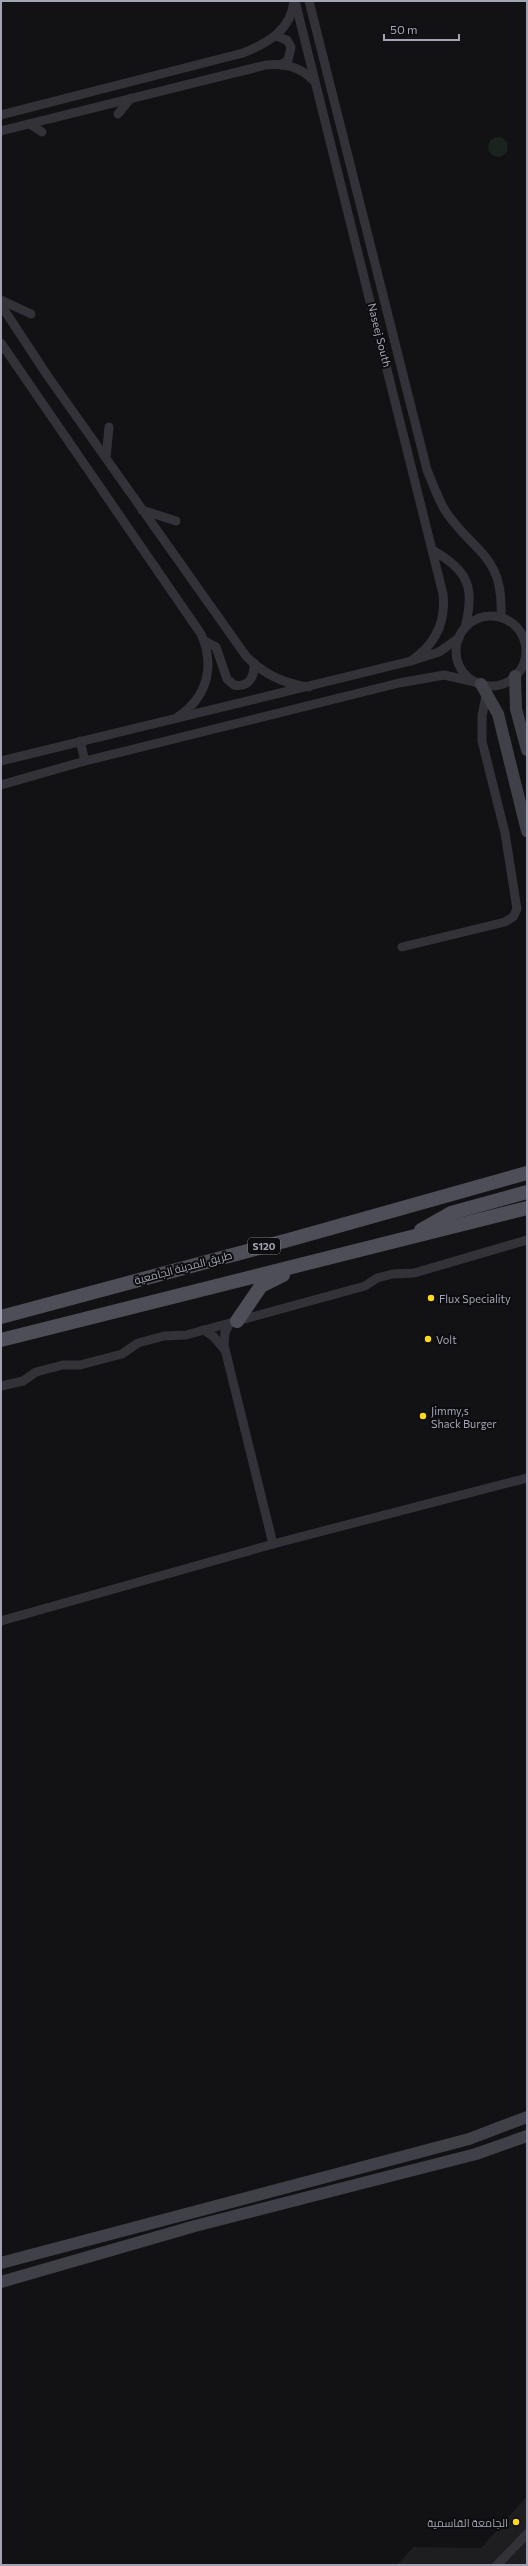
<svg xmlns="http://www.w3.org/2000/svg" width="528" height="2566" viewBox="0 0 528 2566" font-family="Commissioner,Cairo,sans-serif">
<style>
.built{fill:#1e1d20}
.green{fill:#1b231e}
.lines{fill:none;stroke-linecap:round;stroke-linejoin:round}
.minor{stroke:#323238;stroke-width:9}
.secondary{stroke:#404148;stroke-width:12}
.primary{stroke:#4e4e58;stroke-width:14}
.poi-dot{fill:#fed91e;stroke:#0d0c0e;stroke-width:1.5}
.labels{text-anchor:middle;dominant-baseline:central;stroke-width:4;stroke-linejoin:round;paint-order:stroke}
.shield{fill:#0d0c0e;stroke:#757683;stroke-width:1}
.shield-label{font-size:10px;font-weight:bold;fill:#a2a4b5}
.street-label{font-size:11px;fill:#a2a4b5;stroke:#0d0c0e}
.poi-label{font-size:11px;fill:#a2a4b5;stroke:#0d0c0e;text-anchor:start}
</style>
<rect width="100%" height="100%" fill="#121113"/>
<!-- built -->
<path class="built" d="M527,2496v69h-130l16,-18 68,1z"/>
<!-- green -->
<circle class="green" cx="498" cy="147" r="10"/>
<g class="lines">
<!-- minor -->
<g class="minor">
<path d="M295,1l148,593c3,28 -8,51 -32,67"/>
<path d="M309,1l118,469c6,14 11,29 19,42 29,42 58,43 55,105"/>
<path d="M275,36l12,4 4,7 -3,13 -7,5"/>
<path d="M118,114l13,-16"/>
<path d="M1,115l242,-62c25,-10 48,-23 51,-52"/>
<path d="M30,124l12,8"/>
<path d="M1,131l265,-66c19,-2 35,2 48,16"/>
<path d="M1,300l30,14"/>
<path d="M1,305l46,70 199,281c17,18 39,28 63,31"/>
<path d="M1,343l200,291c14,31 7,62 -22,82"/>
<path d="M106,458l3,-31"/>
<path d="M142,510l34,11"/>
<path d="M434,551c35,20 41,38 31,76"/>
<circle cx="491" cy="651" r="35"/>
<path d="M205,641l11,6 11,32 7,6c15,3 21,-9 20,-22"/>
<path d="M80,741l5,20"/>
<path d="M1,761l410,-100 28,-9 20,-14"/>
<path d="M1,785l84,-24 314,-78 45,-8 31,7"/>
<path d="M402,947l103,-25 8,-5 4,-8 -12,-76 -23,-92v-25l5,-25"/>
<path d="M230,1323l-5,9 -1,13 49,199"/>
<path d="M204,1330l10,7 11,13"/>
<path d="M1,1386l22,-5 13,-9 27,-7h17l42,-11 16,-11 26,-7 22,-1 179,-49 12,-8 16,-4 21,-1 113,-33"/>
<path d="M1,1621l272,-77 254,-66"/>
<path d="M497,2565l30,-31"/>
</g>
<!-- secondary -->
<g class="secondary">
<path d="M515,676l1,33 11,41"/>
<path d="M481,684l17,30 29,117"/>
<path d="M1,2263l468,-124 58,-22"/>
<path d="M1,2282l194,-56 281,-72 51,-18"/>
</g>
<!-- primary -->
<g class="primary">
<path d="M421,1230l30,-17 76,-21"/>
<path d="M1,1317l291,-78 235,-66"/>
<path d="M237,1321l24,-35 22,-11"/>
<path d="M1,1340l526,-132"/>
</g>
</g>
<!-- markers -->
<g class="poi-dot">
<circle cx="431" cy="1298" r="4"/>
<circle cx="428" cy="1339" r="4"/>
<circle cx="423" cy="1416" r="4"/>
<circle cx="516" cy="2522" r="4"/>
</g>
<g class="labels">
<!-- shield labels -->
<rect class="shield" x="248" y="1238" width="32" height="16" rx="3"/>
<g class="shield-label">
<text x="264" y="1246">S120</text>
</g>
<!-- street labels -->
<g class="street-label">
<text transform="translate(380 335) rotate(76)">Naseej South</text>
<text transform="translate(183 1267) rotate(-15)">طريق المدينة الجامعية</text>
</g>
<!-- poi labels -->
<g class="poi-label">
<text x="439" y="1298">Flux Speciality</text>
<text x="436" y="1339">Volt</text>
<text x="431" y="1410">Jimmy,s<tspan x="431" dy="13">Shack Burger</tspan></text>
<text x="508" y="2522" text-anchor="end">الجامعة القاسمية</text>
</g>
</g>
<!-- border -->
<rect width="528" height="2566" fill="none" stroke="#a2a4b5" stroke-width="4"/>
<!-- scale -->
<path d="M384 34v6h75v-6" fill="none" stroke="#a2a4b5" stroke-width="2"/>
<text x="390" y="34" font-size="12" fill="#a2a4b5" stroke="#0d0c0e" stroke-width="3" paint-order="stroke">50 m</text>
</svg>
